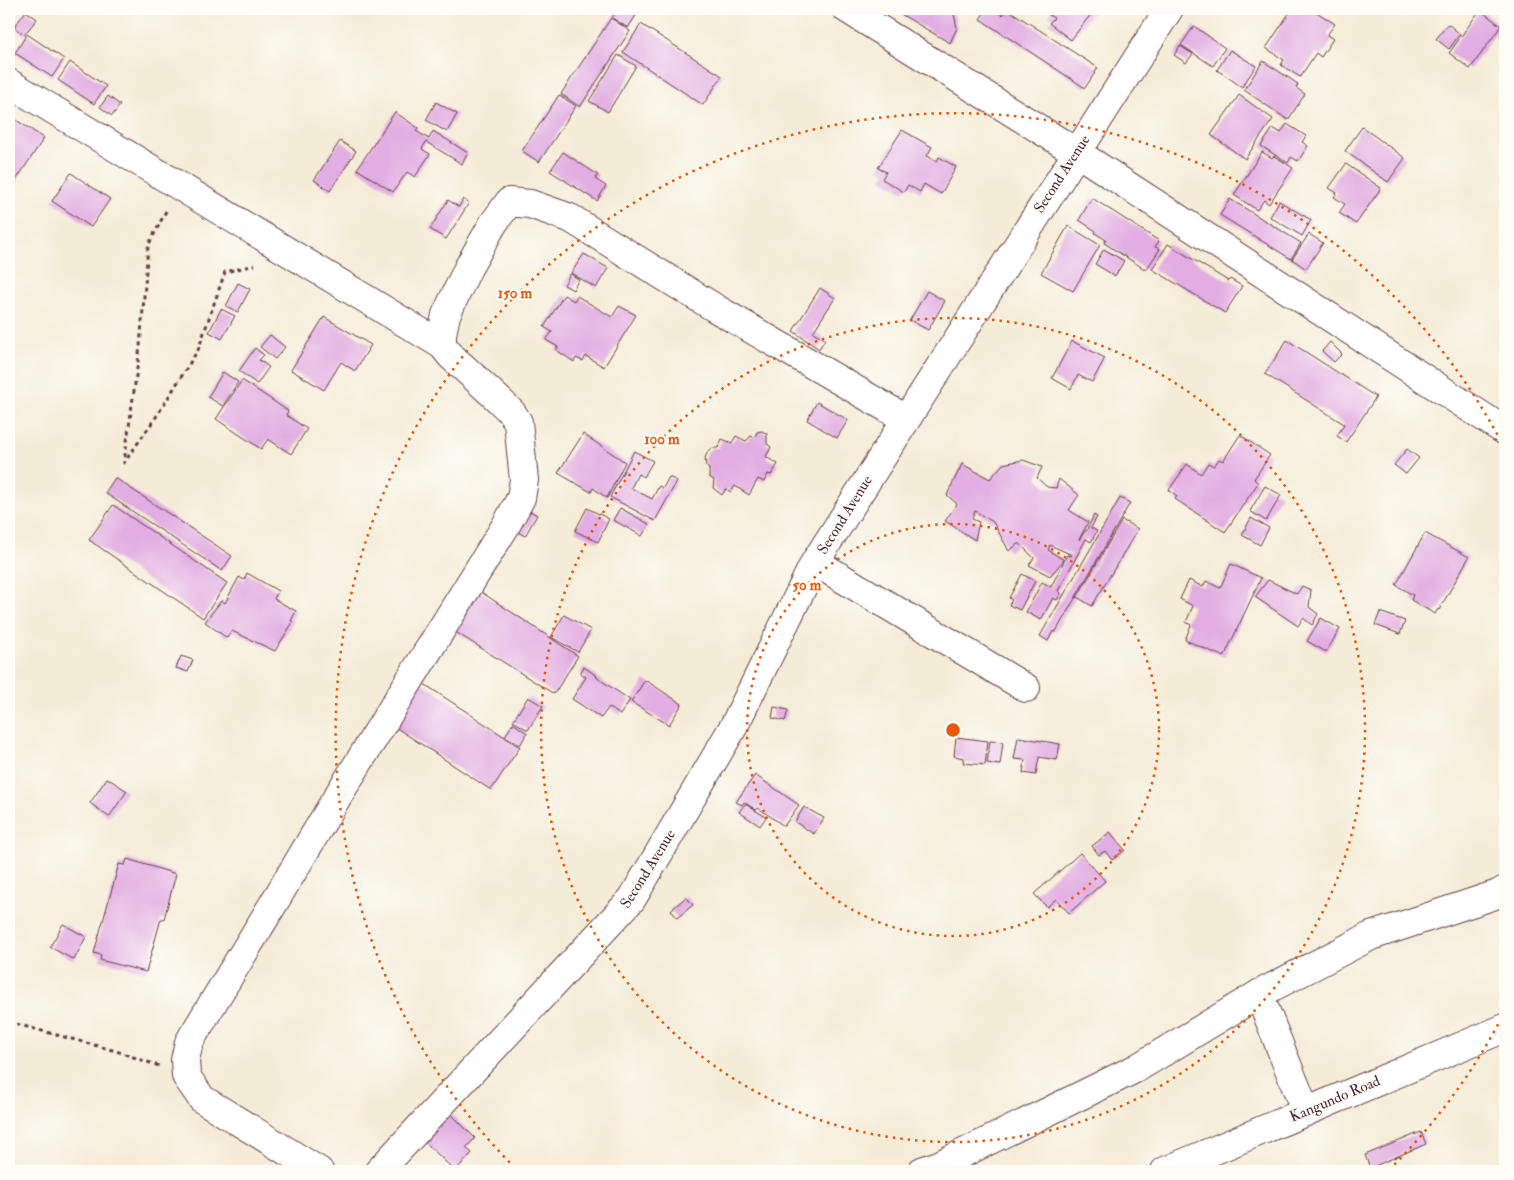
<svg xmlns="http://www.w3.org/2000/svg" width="1514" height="1180" viewBox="0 0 1514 1180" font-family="'IM FELL Double Pica',serif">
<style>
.building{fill:#e2ade2}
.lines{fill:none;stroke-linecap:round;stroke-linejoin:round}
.minor-casing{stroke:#643e45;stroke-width:30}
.highway-casing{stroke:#643e45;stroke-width:30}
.path{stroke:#643e45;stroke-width:3;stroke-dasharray:4 4;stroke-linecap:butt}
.minor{stroke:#fff;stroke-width:28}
.highway{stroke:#fff;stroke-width:28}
.ring{fill:none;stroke:#e8590c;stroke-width:2.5;stroke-dasharray:2.5 5}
.labels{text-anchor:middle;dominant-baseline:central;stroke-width:4.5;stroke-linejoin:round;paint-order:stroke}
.street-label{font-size:15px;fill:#4a1f2b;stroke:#fdfcf7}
.centre{fill:#e8590c;stroke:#fdfcf7;stroke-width:2.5}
.ring-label{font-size:15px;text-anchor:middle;font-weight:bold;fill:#e8590c;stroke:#fdfcf7;stroke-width:4.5;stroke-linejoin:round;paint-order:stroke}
</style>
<rect width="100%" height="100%" fill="#fdfcf7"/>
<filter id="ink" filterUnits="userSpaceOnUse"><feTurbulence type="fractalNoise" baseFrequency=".02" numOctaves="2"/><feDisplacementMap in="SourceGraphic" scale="10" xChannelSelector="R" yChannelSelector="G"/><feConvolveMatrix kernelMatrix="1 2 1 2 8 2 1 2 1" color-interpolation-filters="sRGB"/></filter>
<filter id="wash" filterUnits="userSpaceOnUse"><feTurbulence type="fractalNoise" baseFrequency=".0096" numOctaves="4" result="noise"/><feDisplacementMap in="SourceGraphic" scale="20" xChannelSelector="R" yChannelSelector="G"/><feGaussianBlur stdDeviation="1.12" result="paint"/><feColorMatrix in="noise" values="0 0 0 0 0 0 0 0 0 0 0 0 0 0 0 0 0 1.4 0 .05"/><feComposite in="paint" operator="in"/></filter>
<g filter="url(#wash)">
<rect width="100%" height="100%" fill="#f5ecd7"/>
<g id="blocks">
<!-- building -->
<g class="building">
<path d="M617,9h23l-12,19 -16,-10z"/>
<path d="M892,9h61l4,19 -7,15z"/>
<path d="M987,9h5l10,6 5,-6 91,59 -13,20 -105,-69z"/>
<path d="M1053,9h42l-24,31 -22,-17 5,-5 -5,-3z"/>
<path d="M1292,9h20l23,15 -8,11 6,4 -12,18 -5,-4 -16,24 -19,-12 3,-5 -18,-12z"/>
<path d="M1480,10l21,16 -31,43 -21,-16z"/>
<path d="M26,11l11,8 -13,16 -10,-8z"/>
<path d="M611,18l19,13 -50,76 -19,-13z"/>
<path d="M641,24l81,52 -19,29 -80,-53z"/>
<path d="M1448,24l12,10 -11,15 -13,-10z"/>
<path d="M1194,26l31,22 -12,18 -32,-21z"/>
<path d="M27,34l37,25 -12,18 -37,-24z"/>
<path d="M1180,46l13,8 -7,9 -12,-8z"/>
<path d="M1230,50l26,16 -14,21 -25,-17z"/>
<path d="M618,55l18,11 -28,46 -19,-11z"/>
<path d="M1263,61l35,23 -2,4 9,6 -17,26 -44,-30z"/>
<path d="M70,62l36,24 -12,18 -36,-24z"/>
<path d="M559,95l17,11 -37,56 -17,-11z"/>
<path d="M1239,95l34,24 -28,40 -34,-24z"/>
<path d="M108,96l12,9 -8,11 -12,-9z"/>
<path d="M436,102l21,12 -10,18 -21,-12z"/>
<path d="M395,112l23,16 -2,3 13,8 4,-8 35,22 -6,11 -36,-22 -4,7 8,5 -15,23 -8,-5 -14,20 -36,-23z"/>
<path d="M13,118l31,20 -35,53v-67z"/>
<path d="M1287,124l19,12 -4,6 6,4 -10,15 -7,-4 -3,6 -27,-17 12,-18 8,5z"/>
<path d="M1362,127l43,31 -17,24 -43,-31z"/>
<path d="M902,130l30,17 -5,9 10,5 2,-4 17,10 -15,27 -17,-10 -4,8 -12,-7 -4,7 -22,-13 4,-7 -8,-4z"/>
<path d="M340,141l16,10 -26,40 -16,-11z"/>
<path d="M563,152l35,23 -3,4 11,7 -9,15 -47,-30z"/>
<path d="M1262,152l10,6 2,-2 19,12 -24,36 -5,-4 -7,10 -23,-15z"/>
<path d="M1346,164l35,24 -25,36 -17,-11 6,-9 -11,-7 3,-4 -8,-5z"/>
<path d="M71,173l39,26 -19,28 -39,-26z"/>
<path d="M1092,198l67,43 -4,6 5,2 -14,21 -42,-27 2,-3 -11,-7 1,-2 -17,-11z"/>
<path d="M463,199l6,4 -23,36 -16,-10 18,-29 11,7z"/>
<path d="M1230,199l71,44 -10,16 -71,-44z"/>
<path d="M1279,201l32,19 -9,16 -32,-19z"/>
<path d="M1068,226l32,19 -27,46 -32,-18z"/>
<path d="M1309,234l14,9 -17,26 -14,-10z"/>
<path d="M1168,244l60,37 2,-2 12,7 -17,27 -73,-44z"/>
<path d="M1104,249l20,12 -9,15 -20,-12z"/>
<path d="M584,254l24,14 -12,20 -25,-15z"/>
<path d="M570,274l9,5 -6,11 -9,-5z"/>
<path d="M238,283l12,6 -12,23 -12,-6z"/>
<path d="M820,288l15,10 -22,34 12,7 -6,10 -26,-18z"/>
<path d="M927,291l18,10 -17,29 -18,-10z"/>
<path d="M564,295l10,6 3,-5 35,21 7,-11 17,9 -32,52 -18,-11 -3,5 -7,-3 -2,4 -18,-12 2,-3 -12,-7 6,-8 -8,-5z"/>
<path d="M221,309l14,7 -13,23 -13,-7z"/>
<path d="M324,317l47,28 -16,26 -14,-9 -17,28 -33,-20z"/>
<path d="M270,335l15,12 -10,12 -15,-12z"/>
<path d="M1287,340l89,57 -30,45 -9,-6 7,-12 -79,-50z"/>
<path d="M1072,341l33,17 -13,24 -14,-7 -7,14 -19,-11z"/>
<path d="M1330,342l12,12 -8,8 -12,-11z"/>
<path d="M255,348l9,7 -5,5 10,7 -12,17 -18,-13z"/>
<path d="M223,372l15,10 -15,24 -15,-9z"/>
<path d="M242,380l46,31 -2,4 21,14 -16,25 -23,-15 -7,10 -45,-30z"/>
<path d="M817,402l31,18 -11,18 -30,-18z"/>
<path d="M762,431l5,3v10l4,3 -5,10 12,7 -7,11 -3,-1 -4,8 -6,-3 -9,16 -14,-9 -4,6 -5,-3 -4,6 -9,-7 1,-8 -5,-3v-8l-3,-3 -1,-8 3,-7 5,-3h5l4,-9 10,4 4,-7 10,5 5,-5 4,1 2,-5z"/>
<path d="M583,434l42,28 -18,36 -14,-10 -2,4 -33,-19z"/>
<path d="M1240,435l30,20 -16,24 4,4 -33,49 -50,-33 2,-3 -8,-6 18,-26 14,10 7,-11 6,3 5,-7 4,2z"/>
<path d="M1407,449l12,9 -13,16 -12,-9z"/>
<path d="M634,451l19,10 -9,16 -6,-3 -7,14 21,11 7,-13 4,2 6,-11 8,4 -22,40 -45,-24z"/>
<path d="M1023,460l19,7 -5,11 10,9 9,1 3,-9 20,16 -10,15 19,12 -9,18 6,-9h1l8,-16 3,2 -6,11 6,3 -6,11 -5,-3 -28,52 3,2 -4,7 -4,-2 -12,22 -15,-8 16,-30 9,5 16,-32 4,1 1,-1 -22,-10 -2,5 16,10 -14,16 -21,-11 5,-7 -15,-15 -10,8 -16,-29 -18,-11 -3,8 7,3 -4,18 -30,-19 12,-17 -10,-9 16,-33 1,3 26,14 13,-15z"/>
<path d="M115,478l117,78 -10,15 -117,-78z"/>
<path d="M1265,486l16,9 -15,26 -16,-10z"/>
<path d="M1120,498l10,5 -75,130 -2,-2 -5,10 -8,-5z"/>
<path d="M113,505l114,78 -24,35 -114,-78z"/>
<path d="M519,505l18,10 -12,21 -18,-10z"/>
<path d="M587,508l22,11 -11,23 -23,-11z"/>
<path d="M620,508l29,16 -7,12 -29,-16z"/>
<path d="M1251,518l18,10 -9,17 -18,-10z"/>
<path d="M1122,520l16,9 -46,77 -15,-9z"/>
<path d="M1425,533l44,24 -30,53 -1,-1 -3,5 -24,-14 2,-5 -17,-10z"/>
<path d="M1231,564l30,14 -37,79 -39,-17 6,-15 -5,-3 7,-16 -13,-7 9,-19 14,7 3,-6 14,7z"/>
<path d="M247,573l31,18 -4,8 22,12 -5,10 2,1 -18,29 -43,-20 -5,7 -22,-16 16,-21 4,2 14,-26 5,3z"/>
<path d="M1022,574l13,7 -15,29 -11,-5 3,-5 -3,-2z"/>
<path d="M1268,580l29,14 5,-8 9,4 -2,17 9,7 -6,11 -9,-7 -5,8 -43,-29z"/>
<path d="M472,586l106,70 -24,38 -108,-68z"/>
<path d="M1380,612l25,9 -5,13 -25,-9z"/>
<path d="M564,615l27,15 -13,22 -27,-15z"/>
<path d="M1321,618l19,11 -14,23 -19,-11z"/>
<path d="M181,656l12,4 -5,12 -12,-4z"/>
<path d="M584,667l13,9 -1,1 34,23 -10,15 -11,-8 -8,11 -29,-19 14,-22 -6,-4z"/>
<path d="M415,678l105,69 -29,43 -105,-69z"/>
<path d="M645,680l37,24 -13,21 -38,-23z"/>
<path d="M528,697l15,9 -15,24 -15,-9z"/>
<path d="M774,707l14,3 -3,11 -13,-3z"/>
<path d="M513,723l14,10 -7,12 -15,-9z"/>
<path d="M956,737l32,4 -3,24 -22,-2 1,-5 -10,-2z"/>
<path d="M1018,737l42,7 -3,16 -18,-3 -3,18 -13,-2 2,-13 -11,-1z"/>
<path d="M990,741l13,1 -3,23 -13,-2z"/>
<path d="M755,775l44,30 -15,21 -26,-18 -2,2 -12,-8 -2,3 -6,-3z"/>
<path d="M107,778l20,13 -18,26 -19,-14z"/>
<path d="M745,804l21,13 -6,9 -21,-14z"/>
<path d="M804,807l20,11 -10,16 -19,-12z"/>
<path d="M1110,832l15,18 -13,10 -7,-9 -6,4 -7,-9z"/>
<path d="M1080,853l25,28 -36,32 -13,-14 -9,8 -13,-13z"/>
<path d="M127,859l49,15 -12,45h-3l-15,53 -46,-12 1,-5 -7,-2 25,-89 6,1z"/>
<path d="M686,897l7,8 -16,13 -6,-8z"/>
<path d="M63,924l23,13 -12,23 -24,-13z"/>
<path d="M450,1113l25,25 -9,10 6,5 -17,18 -32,-31z"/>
<path d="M1421,1132l5,12 -56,24 -5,-13z"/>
<path d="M1407,1164l2,7h-27z"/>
</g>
</g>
</g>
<g filter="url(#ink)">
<use href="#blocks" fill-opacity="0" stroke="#643e45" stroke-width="1"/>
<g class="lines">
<defs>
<g id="minor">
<path d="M847,9l229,143 429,279"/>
<path d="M9,83l433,262 9,11 48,44 13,13 6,9 6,58 -3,18 -16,29 -166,267 -73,122 -77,126 -4,18 1,16 16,23 117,72"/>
<path d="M442,345v-11l4,-19 22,-47 25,-44 16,-22 21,2 40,14 145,90 191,111"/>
<path d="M815,562l211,126"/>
<path d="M1259,994l47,118"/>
<path d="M379,1171l253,-272 103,-175 80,-162 354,-553"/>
<path d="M922,1171l17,-6 198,-97 122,-74 112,-58 127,-42 7,-4"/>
</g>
<path id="highway" d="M1165,1171l340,-143"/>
</defs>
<!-- minor casing -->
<use href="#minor" class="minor-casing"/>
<!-- highway casing -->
<use href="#highway" class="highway-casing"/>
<!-- path -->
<g class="path">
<path d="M166,211l-18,35 -8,101 -16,116 32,-46 42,-67 27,-78 30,-7"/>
<path d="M9,1022l107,29 43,15"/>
</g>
<!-- minor -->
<use href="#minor" class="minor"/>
<!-- highway -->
<use href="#highway" class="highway"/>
</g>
</g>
<!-- distance rings -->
<g class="ring">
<circle cx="953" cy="730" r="206"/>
<circle cx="953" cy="730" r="412"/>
<path d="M1505 1011A619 619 0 0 1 1391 1168M515 1168A619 619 0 1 1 1505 449"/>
</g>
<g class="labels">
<!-- street labels -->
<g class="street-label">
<text transform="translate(1062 174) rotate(-57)">Second Avenue</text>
<text transform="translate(845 515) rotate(-58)">Second Avenue</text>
<text transform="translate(648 869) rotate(-58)">Second Avenue</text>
<text transform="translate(1335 1099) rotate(-23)">Kangundo Road</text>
</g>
</g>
<circle cx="953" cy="730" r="8" class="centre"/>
<g class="ring-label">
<text x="515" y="298">150 m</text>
<text x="662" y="444">100 m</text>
<text x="807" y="590">50 m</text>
</g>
<!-- margin -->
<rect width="1514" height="1180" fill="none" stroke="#fdfcf7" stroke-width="30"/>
</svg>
